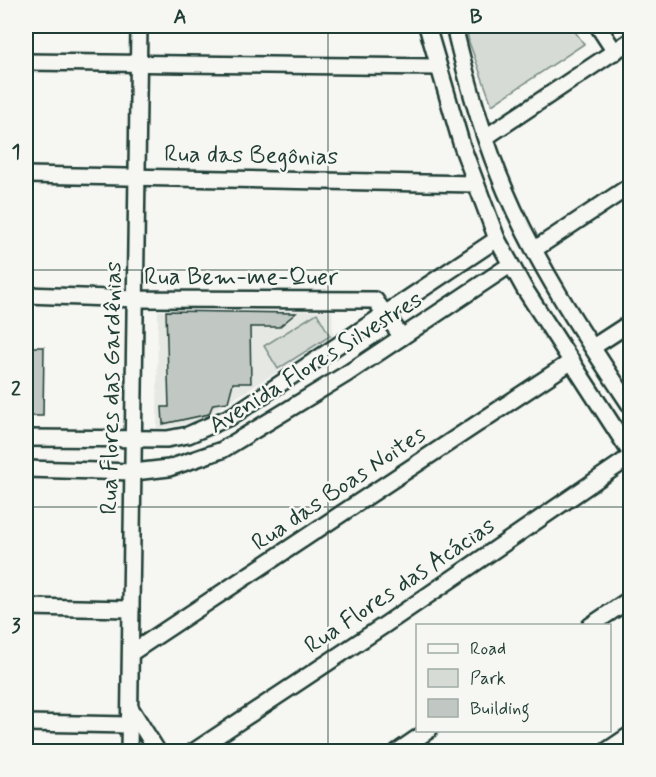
<svg xmlns="http://www.w3.org/2000/svg" width="656" height="777" viewBox="0 0 656 777" font-family="Mynerve,sans-serif">
<style>
.built{fill:#e6e8e4}
.green{fill:#d6dbd6;stroke:#7a8c85;stroke-width:1.5}
.building{fill:#c1c8c3;stroke:#1f3d34;stroke-width:1.5}
.lines{fill:none;stroke-linecap:round;stroke-linejoin:round}
.minor-casing{stroke:#1f3d34;stroke-width:20}
.minor{stroke:#f6f6f2;stroke-width:15}
.grid{fill:none;stroke:#1f3d34;stroke-width:1.5;stroke-opacity:0.55}
.labels{text-anchor:middle;dominant-baseline:central;stroke-width:5;stroke-linejoin:round;paint-order:stroke}
.street-label{font-size:24px;fill:#1f3d34;stroke:#f6f6f2}
.neatline{fill:none;stroke:#1f3d34;stroke-width:2}
.grid-label{font-size:20px;text-anchor:middle;font-weight:bold;fill:#1f3d34}
</style>
<rect width="100%" height="100%" fill="#f6f6f2"/>
<filter id="ink" filterUnits="userSpaceOnUse"><feTurbulence type="fractalNoise" baseFrequency=".0167" numOctaves="2"/><feDisplacementMap in="SourceGraphic" scale="12" xChannelSelector="R" yChannelSelector="G"/><feConvolveMatrix kernelMatrix="1 2 1 2 8 2 1 2 1" color-interpolation-filters="sRGB"/></filter>
<g filter="url(#ink)">
<!-- built -->
<path class="built" d="M158,311h174l1,26 -137,85 -39,7z"/>
<!-- green -->
<g class="green">
<path d="M466,26h105l13,18 -92,61 -23,-63z"/>
<path d="M317,313l13,23 -52,33 -14,-23z"/>
</g>
<!-- building -->
<g class="building">
<path d="M166,311l130,2 -17,14h-29l1,56h-18l-5,19 -15,2 -4,10 -46,10 -1,-17h7z"/>
<path d="M26,347h18l-1,69h-17z"/>
</g>
<g class="lines">
<defs>
<g id="minor">
<path d="M427,26l35,120 35,93 27,49 106,164"/>
<path d="M454,26c13,55 29,113 52,166 32,75 79,145 124,213"/>
<path d="M598,26l17,26"/>
<path d="M26,62l412,5"/>
<path d="M486,137l144,-96"/>
<path d="M26,175l449,9"/>
<path d="M535,249l95,-63"/>
<path d="M26,295l111,4 238,1 27,37"/>
<path d="M593,347l37,-24"/>
<path d="M26,438l141,1 21,-4 44,-19 265,-177"/>
<path d="M26,469l108,3 35,-4 53,-18 126,-77 162,-108"/>
<path d="M26,607l105,2"/>
<path d="M590,626l40,-27"/>
<path d="M131,653l441,-292"/>
<path d="M131,709l27,43"/>
<path d="M26,723l104,2"/>
<path d="M129,752l10,-726"/>
<path d="M193,752l193,-128 244,-167"/>
<path d="M397,752l32,-22"/>
<path d="M605,752l25,-17"/>
</g>
</defs>
<!-- minor casing -->
<use href="#minor" class="minor-casing"/>
<!-- minor -->
<use href="#minor" class="minor"/>
</g>
</g>
<!-- grid -->
<path class="grid" d="M328,26v726M26,270h604M26,507h604"/>
<g class="labels">
<!-- street labels -->
<g class="street-label">
<text transform="translate(251 156) rotate(1)">Rua das Begônias</text>
<text x="241" y="277">Rua Bem-me-Quer</text>
<text transform="translate(316 363) rotate(-32)">Avenida Flores Silvestres</text>
<text transform="translate(112 388) rotate(-89)">Rua Flores das Gardênias</text>
<text transform="translate(339 489) rotate(-34)">Rua das Boas Noites</text>
<text transform="translate(400 586) rotate(-34)">Rua Flores das Acácias</text>
</g>
</g>
<!-- margin -->
<rect width="656" height="777" fill="none" stroke="#f6f6f2" stroke-width="66"/>
<!-- legend -->
<rect x="416" y="624" width="195" height="108" fill="#f6f6f2" stroke="#a0aca6" stroke-width="1.5"/>
<rect x="428" y="644" width="30" height="9" fill="#f6f6f2" stroke="#a0aca6" stroke-width="1.5"/>
<text x="470" y="654" font-size="18" fill="#1f3d34">Road</text>
<rect x="428" y="669" width="30" height="18" fill="#d6dbd6" stroke="#a0aca6" stroke-width="1.5"/>
<text x="470" y="684" font-size="18" fill="#1f3d34">Park</text>
<rect x="428" y="699" width="30" height="18" fill="#c1c8c3" stroke="#a0aca6" stroke-width="1.5"/>
<text x="470" y="714" font-size="18" fill="#1f3d34">Building</text>
<rect x="33" y="33" width="590" height="711" class="neatline"/>
<g class="grid-label">
<text x="180" y="23">A</text>
<text x="476" y="23">B</text>
<text x="16" y="158">1</text>
<text x="16" y="395">2</text>
<text x="16" y="632">3</text>
</g>
</svg>
